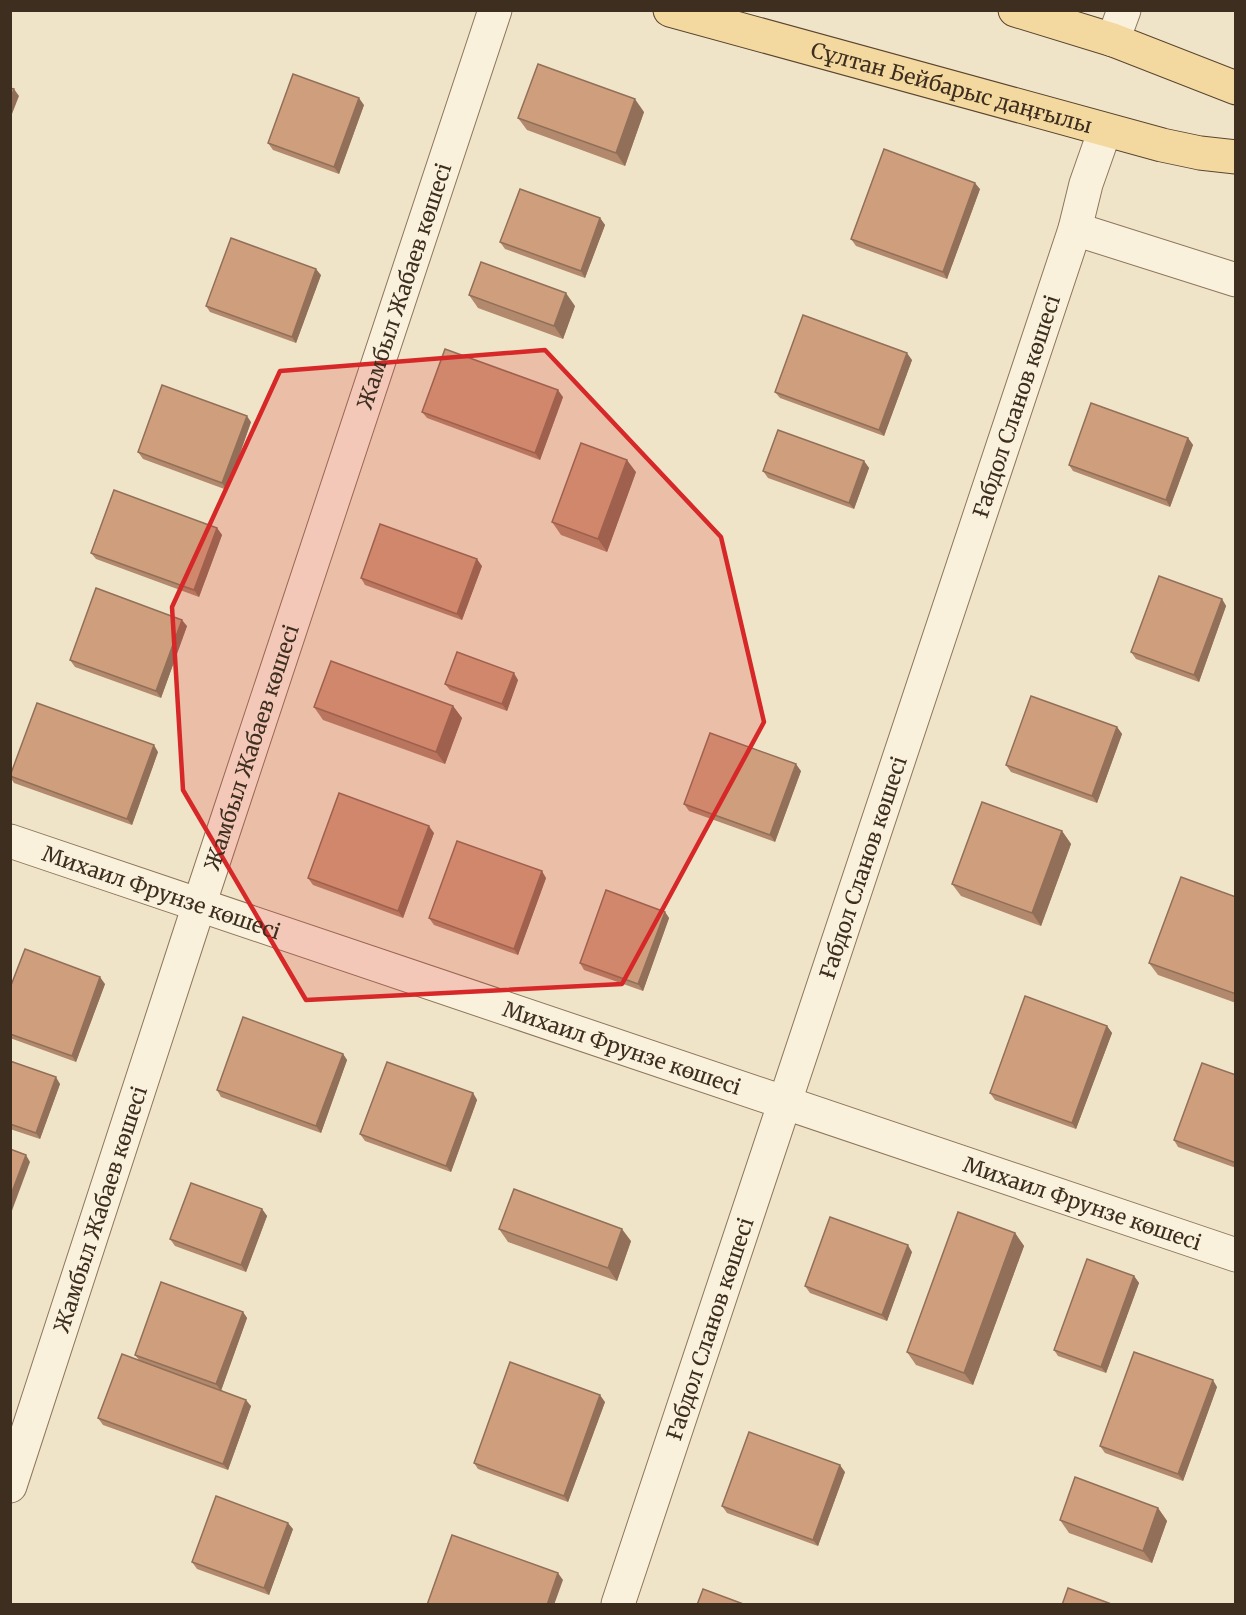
<svg xmlns="http://www.w3.org/2000/svg" width="1246" height="1615" viewBox="0 0 1246 1615" font-family="Merriweather,serif">
<style>
.lines{fill:none;stroke-linecap:round;stroke-linejoin:round}
.minor-casing{stroke:#8d765c;stroke-width:35}
.major-casing{stroke:#5b4430;stroke-width:35}
.minor{stroke:#faf1dc;stroke-width:33}
.major{stroke:#f3d9a0;stroke-width:33}
.wall{fill:#b2896c}
.shaded-wall{fill:#916f58}
.building{fill:#cf9f7d;stroke:#916f58;stroke-width:1.5}
.marked{fill:#d62828;fill-opacity:0.2;stroke:#d62828;stroke-width:4.5;stroke-linejoin:round}
.labels{text-anchor:middle;dominant-baseline:central;stroke-width:4.5;stroke-linejoin:round;paint-order:stroke}
.street-label{font-size:21px;fill:#3d2e20;stroke:#f7eed8}
</style>
<rect width="100%" height="100%" fill="#f0e4c8"/>
<g class="lines">
<defs>
<g id="minor">
<path d="M1113,40l11,-30"/>
<path d="M1075,229l161,51"/>
<path id="s1" d="M10,841l1226,414"/>
<path id="s2" d="M10,1486l189,-581 296,-895"/>
<path id="s3" d="M618,1604l457,-1375 11,-45 19,-54"/>
</g>
<g id="major">
<path id="s4" d="M670,10l492,135 38,8 36,4"/>
<path d="M1015,10l98,30 123,48"/>
</g>
</defs>
<!-- minor casing -->
<use href="#minor" class="minor-casing"/>
<!-- major casing -->
<use href="#major" class="major-casing"/>
<!-- minor -->
<use href="#minor" class="minor"/>
<!-- major -->
<use href="#major" class="major"/>
</g>
<!-- wall -->
<g class="wall">
<path d="M364,105l-25,69 -66,-24 -5,-7z"/>
<path d="M644,112l-19,54 -98,-36 -9,-12z"/>
<path d="M980,189l-33,90 -91,-33 -5,-7z"/>
<path d="M600,218l5,7 -20,53 -80,-29 -5,-7z"/>
<path d="M321,275l-25,68 -86,-31 -4,-6z"/>
<path d="M469,295l106,11 -12,33 -85,-31z"/>
<path d="M912,360l-28,76 -104,-38 -5,-6z"/>
<path d="M563,397l-23,63 -113,-42 -5,-6z"/>
<path d="M251,422l-24,68 -84,-31 -5,-7z"/>
<path d="M1188,438l5,7 -23,62 -97,-36 -4,-6z"/>
<path d="M864,461l5,7 -15,41 -86,-31 -5,-7z"/>
<path d="M636,472l-29,80 -46,-17 -9,-13z"/>
<path d="M217,528l5,7 -23,62 -103,-38 -5,-6z"/>
<path d="M482,566l-20,54 -97,-35 -4,-7z"/>
<path d="M1222,599l4,7 -27,76 -63,-23 -5,-7z"/>
<path d="M187,626l-26,72 -86,-31 -5,-7z"/>
<path d="M518,680l-11,31 -57,-21 -5,-6z"/>
<path d="M453,706l9,12 -17,46 -122,-44 -9,-13z"/>
<path d="M1117,727l5,7 -25,69 -86,-31 -5,-7z"/>
<path d="M158,752l-26,73 -118,-42 -4,-6v-3z"/>
<path d="M801,771l-26,71 -86,-31 -5,-7z"/>
<path d="M1062,831l9,13 -30,82 -80,-30 -9,-12z"/>
<path d="M434,833l-31,85 -90,-33 -5,-7z"/>
<path d="M546,878l-28,77 -84,-30 -5,-7z"/>
<path d="M1236,897v106l-78,-28 -9,-12z"/>
<path d="M665,912l4,6 -26,73 -59,-21 -4,-7z"/>
<path d="M105,984l-29,78 -66,-24v-50z"/>
<path d="M1107,1026l5,7 -36,96 -81,-29 -5,-7z"/>
<path d="M343,1054l4,6 -26,73 -100,-36 -4,-7z"/>
<path d="M10,1061l50,23 -20,55 -30,-10z"/>
<path d="M1236,1075v93l-58,-21 -4,-7z"/>
<path d="M473,1093l4,7 -26,72 -86,-31 -5,-7z"/>
<path d="M262,1209l5,7 -21,56 -71,-26 -5,-7z"/>
<path d="M499,1229l132,12 -14,40 -109,-39z"/>
<path d="M1015,1233l9,13 -51,139 -57,-20 -9,-13z"/>
<path d="M912,1252l-25,69 -77,-28 -5,-7z"/>
<path d="M1134,1276l5,7 -33,90 -48,-17 -4,-6z"/>
<path d="M243,1312l4,6 -26,72 30,16 -23,64 -125,-45 -5,-7 41,-58 -4,-5z"/>
<path d="M1217,1387l-34,94 -78,-28 -5,-7z"/>
<path d="M605,1402l-37,100 -90,-33 -4,-6z"/>
<path d="M845,1472l-27,74 -91,-33 -5,-7z"/>
<path d="M1158,1508l9,13 -15,42 -83,-30 -9,-13z"/>
<path d="M293,1529l-24,66 -72,-26 -5,-7z"/>
</g>
<!-- shaded-wall -->
<g class="shaded-wall">
<path d="M14,89l5,7 -9,23v-19z"/>
<path d="M359,98l5,7 -25,69 -5,-7z"/>
<path d="M635,99l9,13 -19,54 -9,-13z"/>
<path d="M975,183l5,6 -33,90 -4,-7z"/>
<path d="M600,218l5,7 -20,53 -4,-7z"/>
<path d="M316,269l5,6 -25,68 -4,-6z"/>
<path d="M566,293l9,13 -12,33 -9,-13z"/>
<path d="M907,353l5,7 -28,76 -5,-6z"/>
<path d="M558,390l5,7 -23,63 -5,-7z"/>
<path d="M247,416l4,6 -24,68 -5,-7z"/>
<path d="M1188,438l5,7 -23,62 -4,-7z"/>
<path d="M627,460l9,12 -29,80 -9,-13z"/>
<path d="M864,461l5,7 -15,41 -5,-6z"/>
<path d="M217,528l5,7 -23,62 -5,-7z"/>
<path d="M477,559l5,7 -20,54 -5,-6z"/>
<path d="M1222,599l4,7 -27,76 -5,-7z"/>
<path d="M182,620l5,6 -26,72 -5,-7z"/>
<path d="M514,673l4,7 -11,31 -5,-7z"/>
<path d="M453,706l9,12 -17,46 -9,-12z"/>
<path d="M1117,727l5,7 -25,69 -5,-7z"/>
<path d="M154,745l4,7 -26,73 -5,-6z"/>
<path d="M796,764l5,7 -26,71 -5,-7z"/>
<path d="M429,826l5,7 -31,85 -5,-7z"/>
<path d="M1062,831l9,13 -30,82 -9,-13z"/>
<path d="M542,871l4,7 -28,77 -4,-6z"/>
<path d="M665,912l4,6 -26,73 -5,-7z"/>
<path d="M100,977l5,7 -29,78 -4,-6z"/>
<path d="M1107,1026l5,7 -36,96 -4,-6z"/>
<path d="M343,1054l4,6 -26,73 -5,-7z"/>
<path d="M56,1077l4,7 -20,55 -4,-6z"/>
<path d="M473,1093l4,7 -26,72 -5,-6z"/>
<path d="M26,1155l4,7 -20,54v-19z"/>
<path d="M262,1209l5,7 -21,56 -5,-7z"/>
<path d="M622,1229l9,12 -14,40 -9,-13z"/>
<path d="M1015,1233l9,13 -51,139 -9,-12z"/>
<path d="M908,1245l4,7 -25,69 -5,-6z"/>
<path d="M1134,1276l5,7 -33,90 -5,-6z"/>
<path d="M243,1312l4,6 -26,73 -5,-7z"/>
<path d="M1213,1380l4,7 -34,94 -5,-7z"/>
<path d="M600,1395l5,7 -37,100 -4,-6z"/>
<path d="M246,1400l5,6 -23,64 -5,-6z"/>
<path d="M840,1465l5,7 -27,74 -5,-6z"/>
<path d="M1158,1508l9,13 -15,42 -9,-12z"/>
<path d="M288,1523l5,6 -24,66 -5,-7z"/>
<path d="M558,1573l5,7 -9,25h-7z"/>
</g>
<!-- building -->
<g class="building">
<path d="M538,64l97,35 -19,54 -98,-35z"/>
<path d="M293,74l66,24 -25,69 -66,-24z"/>
<path d="M10,88l4,1 -4,11z"/>
<path d="M884,149l91,34 -32,89 -92,-33z"/>
<path d="M520,189l80,29 -19,53 -81,-29z"/>
<path d="M231,238l85,31 -24,68 -86,-31z"/>
<path d="M481,262l85,31 -12,33 -85,-31z"/>
<path d="M803,315l104,38 -28,77 -104,-38z"/>
<path d="M445,349l113,41 -23,63 -113,-41z"/>
<path d="M162,385l85,31 -25,67 -84,-31z"/>
<path d="M1091,403l97,35 -22,62 -97,-35z"/>
<path d="M778,430l86,31 -15,42 -86,-32z"/>
<path d="M581,443l46,17 -29,79 -46,-17z"/>
<path d="M114,490l103,38 -23,62 -103,-37z"/>
<path d="M380,524l97,35 -20,55 -96,-36z"/>
<path d="M1159,576l63,23 -28,76 -63,-23z"/>
<path d="M96,588l86,32 -26,71 -86,-31z"/>
<path d="M457,652l57,21 -12,31 -57,-20z"/>
<path d="M331,661l122,45 -17,46 -122,-45z"/>
<path d="M1031,696l86,31 -25,69 -86,-31z"/>
<path d="M37,703l117,42 -27,74 -117,-43z"/>
<path d="M710,733l86,31 -26,71 -86,-31z"/>
<path d="M339,793l90,33 -31,85 -90,-33z"/>
<path d="M982,802l80,29 -30,82 -80,-29z"/>
<path d="M457,841l85,30 -28,78 -85,-31z"/>
<path d="M1181,877l55,20v97l-87,-31z"/>
<path d="M606,890l59,22 -27,72 -58,-21z"/>
<path d="M25,949l75,28 -28,79 -62,-22v-46z"/>
<path d="M1025,996l82,30 -35,97 -82,-30z"/>
<path d="M243,1017l100,37 -27,72 -99,-36z"/>
<path d="M10,1061l46,16 -20,56 -26,-9z"/>
<path d="M387,1062l86,31 -27,73 -86,-32z"/>
<path d="M1202,1063l34,12v88l-62,-23z"/>
<path d="M10,1149l16,6 -16,42z"/>
<path d="M191,1183l71,26 -21,56 -71,-26z"/>
<path d="M514,1189l108,40 -14,39 -109,-39z"/>
<path d="M958,1212l57,21 -51,140 -57,-21z"/>
<path d="M830,1217l78,28 -26,70 -77,-29z"/>
<path d="M1087,1259l47,17 -33,91 -47,-17z"/>
<path d="M161,1282l82,30 -27,72 -81,-29z"/>
<path d="M1134,1352l79,28 -35,94 -78,-28z"/>
<path d="M122,1354l124,46 -23,64 -125,-46z"/>
<path d="M510,1362l90,33 -36,101 -90,-33z"/>
<path d="M749,1432l91,33 -27,75 -91,-34z"/>
<path d="M1075,1477l83,31 -15,43 -83,-31z"/>
<path d="M216,1496l72,27 -24,65 -72,-26z"/>
<path d="M452,1535l106,38 -11,32h-120z"/>
<path d="M1068,1588l46,17h-52z"/>
<path d="M703,1589l43,16h-49z"/>
</g>
<!-- marked area -->
<path class="marked" d="M545,350l176,187 43,185 -142,262 -316,16 -123,-210 -11,-183 108,-236z"/>
<g class="labels">
<!-- street labels -->
<g class="street-label">
<text stroke="none"><textPath href="#s4" startOffset="292">Сұлтан Бейбарыс даңғылы</textPath></text>
<text stroke="none"><textPath href="#s2" startOffset="1263">Жамбыл Жабаев көшесі</textPath></text>
<text stroke="none"><textPath href="#s3" startOffset="1262">Ғабдол Сланов көшесі</textPath></text>
<text stroke="none"><textPath href="#s2" startOffset="777">Жамбыл Жабаев көшесі</textPath></text>
<text stroke="none"><textPath href="#s3" startOffset="776">Ғабдол Сланов көшесі</textPath></text>
<text stroke="none"><textPath href="#s1" startOffset="160">Михаил Фрунзе көшесі</textPath></text>
<text stroke="none"><textPath href="#s1" startOffset="646">Михаил Фрунзе көшесі</textPath></text>
<text stroke="none"><textPath href="#s1" startOffset="1132">Михаил Фрунзе көшесі</textPath></text>
<text stroke="none"><textPath href="#s2" startOffset="291">Жамбыл Жабаев көшесі</textPath></text>
<text stroke="none"><textPath href="#s3" startOffset="290">Ғабдол Сланов көшесі</textPath></text>
</g>
</g>
<!-- border -->
<rect width="1246" height="1615" fill="none" stroke="#3d2e20" stroke-width="24"/>
</svg>
